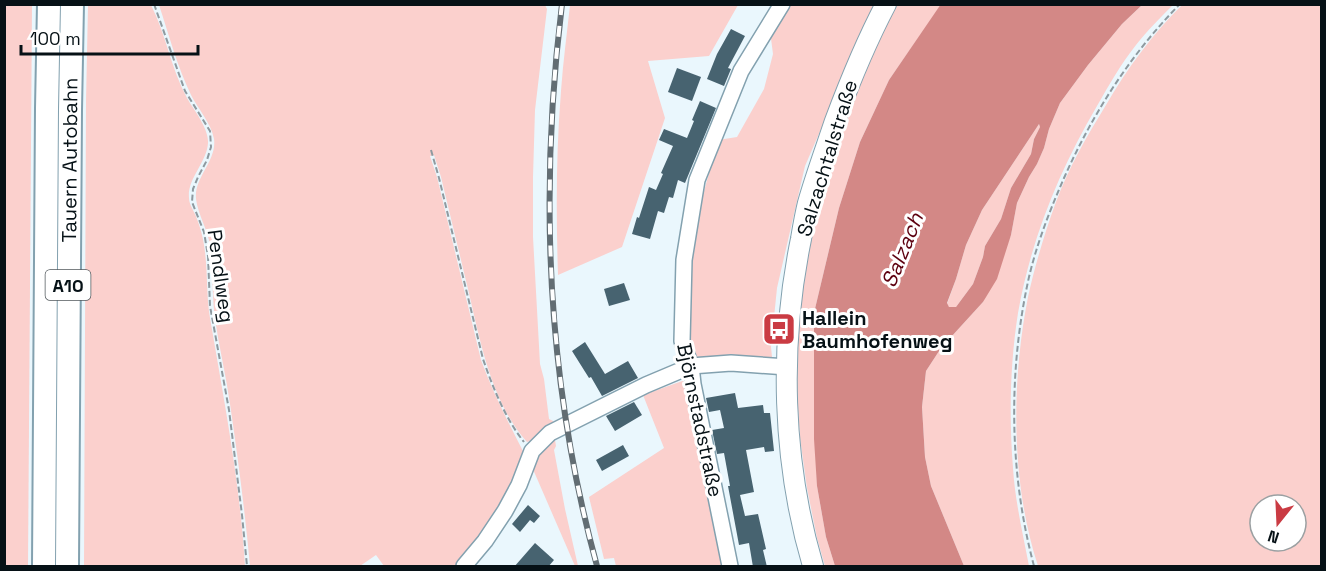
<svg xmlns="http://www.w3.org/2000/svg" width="1326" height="571" viewBox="0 0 1326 571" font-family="'Space Grotesk',sans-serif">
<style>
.green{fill:#fbd0cd;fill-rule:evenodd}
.water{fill:#d38886;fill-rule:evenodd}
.building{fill:#476370}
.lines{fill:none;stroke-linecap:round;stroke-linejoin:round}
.minor-casing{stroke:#83a1af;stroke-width:18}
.major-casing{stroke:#83a1af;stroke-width:22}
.highway-casing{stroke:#83a1af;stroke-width:26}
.path{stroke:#8e9aa0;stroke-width:2;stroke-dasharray:6 3;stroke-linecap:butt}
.minor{stroke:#fff;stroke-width:15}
.major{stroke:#fff;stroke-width:20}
.highway{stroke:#fff;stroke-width:22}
.rail-casing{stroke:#626d73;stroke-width:6}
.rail{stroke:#fff;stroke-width:4;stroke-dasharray:11;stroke-linecap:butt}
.labels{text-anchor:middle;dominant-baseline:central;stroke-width:6;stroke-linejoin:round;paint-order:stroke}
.shield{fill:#fff;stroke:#51585c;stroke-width:1.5}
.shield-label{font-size:18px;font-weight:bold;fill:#061116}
.street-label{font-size:20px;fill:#061116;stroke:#fff}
.poi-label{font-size:20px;font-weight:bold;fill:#061116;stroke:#fff;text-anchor:start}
.water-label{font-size:21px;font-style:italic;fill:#5d000f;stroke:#fff}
</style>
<rect width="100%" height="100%" fill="#eaf7fd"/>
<!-- green -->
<g class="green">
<path d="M1183,4l138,1v561h-283c-27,-83 -27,-183 -10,-269 7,-32 17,-65 28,-95 13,-35 31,-66 50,-97 21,-36 47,-72 77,-101zM1260,505h36v36h-36z"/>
<path d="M4,5h28l-4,561h-24z"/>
<path d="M88,5h63c15,29 20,64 36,93 7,12 22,31 21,45 -1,19 -21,36 -19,55 0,7 6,14 8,21 3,8 6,18 7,26 4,24 2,49 6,73 14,82 30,165 35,248h-161l2,-465z"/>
<path d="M159,5h386l2,4 -12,101 -2,67v60l7,127 4,15 5,40 4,2 1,5 -21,14 -6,2c-36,-40 -47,-102 -59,-153 -9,-37 -18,-75 -27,-112l-7,-22 -4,1 7,21 44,183c12,33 28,64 44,95l-30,66 -37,45h-74l-8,-11 -16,11h-110c-5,-54 -12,-108 -20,-162 -4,-29 -11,-57 -15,-85 -3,-24 -2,-49 -5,-73 -2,-16 -12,-31 -14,-47 -2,-22 21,-38 18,-60 -3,-16 -16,-30 -23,-44 -14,-29 -22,-60 -32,-90z"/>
<path d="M570,5h168l-29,51 -61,5 17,57 -43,129 -64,28c-2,-61 -2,-122 3,-184 2,-29 6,-58 9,-86z"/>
<path d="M786,5h91l-14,27 -58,134 -28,122 -6,59 1,10 -56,2 -19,-2 -6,-10 -5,-13 4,-79 10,-49 18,-66 19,-3 27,-48 9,-35 -3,-23z"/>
<path d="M894,5h47l-52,75 -29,62 -21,66 -25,105 3,173 9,51 9,29h-10l-8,-28 -10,-50 -7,-50 -6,-90 5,-57 16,-88 31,-93z"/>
<path d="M1142,5h31c-12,12 -26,26 -37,40 -15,19 -27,40 -39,61 -38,65 -66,133 -79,207 -8,51 -9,104 -5,155 2,33 10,66 16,98h-65l-33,-80 -6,-29 -3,-50 4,-36 15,-23 42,-46 28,-67 6,-32 12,-26 8,-13 7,-16 5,-19 11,-26 28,-38 34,-41z"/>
<path d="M1039,124l1,3 -6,12 -3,15 -20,34 -10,31 -16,27 -2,11 -10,27 -17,23h-7l-2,-3 9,-25 10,-34 16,-35z"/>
<path d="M688,379l37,187h-109l-2,-8 -10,1 -15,-62 75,-49 -21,-53z"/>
<path d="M555,440l1,6 -2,4 11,59 13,57h-3l-43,-99c6,-13 12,-19 23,-27z"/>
</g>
<!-- water -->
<path class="water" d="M941,4l201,1 -20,19 -34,41 -28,38 -11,26 -5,19 -7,16 -8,13 -12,26 -6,32 -14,44 -14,23 -42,46 -15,23 -4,36 3,50 6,29 33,80h-129l-9,-29 -9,-51 -3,-47v-126l25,-105 21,-66 29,-62zM1039,124l1,3 -6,12 -3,15 -20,34 -10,31 -16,27 -2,11 -10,27 -17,23h-7l-2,-4 9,-24 10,-34 16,-35z"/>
<!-- building -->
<g class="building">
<path d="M731,29l14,7 -17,32 3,1 -7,17 -17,-7 10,-25z"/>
<path d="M677,68l24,9 -9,24 -24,-9z"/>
<path d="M700,101l16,7 -31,75 -7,-3 -5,18 -4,-1 -5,16 -6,-2 -8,28 -18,-5 5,-17 2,1 10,-31 7,3 7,-16 -2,-1 12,-27 -14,-6 5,-11 23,9 7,-17 -2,-1z"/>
<path d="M624,283l6,17 -21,6 -5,-17z"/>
<path d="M585,342l20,32 23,-13 10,17 -36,18 -11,-19 -2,1 -17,-27z"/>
<path d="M735,393l3,15 25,-3 1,8h6l4,38 -9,1 -1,-5 -18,3 8,42 -14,3 5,21 13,-2 8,35 -3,1 4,17h-14l-4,-24 -10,2 -11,-59h2l-6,-33 -7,1 -5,-24 12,-2 -4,-18 -11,2 -3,-14z"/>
<path d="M634,402l8,13 -27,16 -9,-15z"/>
<path d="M623,445l6,11 -27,15 -6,-11z"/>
<path d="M528,505l12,11 -6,7 -4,-3 -10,12 -8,-8z"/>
<path d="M535,543l19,17 -6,7h-34z"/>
</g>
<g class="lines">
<defs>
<g id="minor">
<path d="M464,566l21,-25 20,-30 14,-26 13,-34 18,-18 96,-48 45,-19 40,-3 56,4"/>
<path d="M730,566l-37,-182 -2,-18 -9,-25 2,-81 13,-80 44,-109 41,-67"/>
</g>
<path id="major" d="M813,566c-31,-105 -34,-220 -12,-327 2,-12 4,-24 7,-36 8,-28 18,-55 27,-82 15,-40 31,-79 51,-117"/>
<g id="highway">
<path d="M44,566l3,-458 2,-104"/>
<path id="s1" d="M67,566l3,-456 2,-106"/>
</g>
</defs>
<!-- minor casing -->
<use href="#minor" class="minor-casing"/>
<!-- major casing -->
<use href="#major" class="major-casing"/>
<!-- highway casing -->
<use href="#highway" class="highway-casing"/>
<!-- path -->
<g class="path">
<path d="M154,4l31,87 25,40 1,16 -4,13 -9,17 -5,12 -1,13 12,30 4,24 2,50 19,104 13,105 5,51"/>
<path d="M431,150l8,28 44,181c10,29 22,59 41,83"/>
<path d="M611,565v1"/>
<path d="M1034,566c-25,-93 -26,-195 -5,-289 8,-34 21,-67 35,-99 29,-65 66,-123 116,-174"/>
</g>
<!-- minor -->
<use href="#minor" class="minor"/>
<!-- major -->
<use href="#major" class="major"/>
<!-- highway -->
<use href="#highway" class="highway"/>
<defs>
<path id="rail" d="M562,4c-23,188 -15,380 35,562"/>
</defs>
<!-- rail casing -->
<use href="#rail" class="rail-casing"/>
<!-- rail -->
<use href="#rail" class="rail"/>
</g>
<!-- icons -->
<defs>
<symbol id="bus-square" viewBox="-11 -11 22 22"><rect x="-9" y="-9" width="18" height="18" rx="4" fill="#ca3b43" stroke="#fff"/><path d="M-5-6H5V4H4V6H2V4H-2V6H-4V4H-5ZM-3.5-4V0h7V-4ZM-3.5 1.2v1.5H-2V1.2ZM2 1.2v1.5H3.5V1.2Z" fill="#fff"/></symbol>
</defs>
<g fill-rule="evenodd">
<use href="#bus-square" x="760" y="310" width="38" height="38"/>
</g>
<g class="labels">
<!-- shield labels -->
<rect class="shield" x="45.5" y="270" width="45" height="30" rx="4.5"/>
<g class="shield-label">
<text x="68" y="285">A10</text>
</g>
<!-- street labels -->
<g class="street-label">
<text transform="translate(827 158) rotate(-73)">Salzachtalstraße</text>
<text stroke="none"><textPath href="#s1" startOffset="406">Tauern Autobahn</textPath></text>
<text transform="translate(221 276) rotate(82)">Pendlweg</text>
<text transform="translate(700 420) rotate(78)">Björnstadstraße</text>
</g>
<!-- poi labels -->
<g class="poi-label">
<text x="802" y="318">Hallein<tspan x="802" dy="23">Baumhofenweg</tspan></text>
</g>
<!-- water labels -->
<g class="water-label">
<text transform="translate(902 250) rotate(-68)">Salzach</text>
</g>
</g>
<!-- border -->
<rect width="1326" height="571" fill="none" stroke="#061116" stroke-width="12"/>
<!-- north arrow -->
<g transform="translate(1278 523) rotate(198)"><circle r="28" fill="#ffffff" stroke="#9ba0a2" stroke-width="1.5"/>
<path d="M0-4.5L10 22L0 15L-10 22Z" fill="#ca3b43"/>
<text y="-9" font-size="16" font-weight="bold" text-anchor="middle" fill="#061116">N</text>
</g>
<!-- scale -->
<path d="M21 45v9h177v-9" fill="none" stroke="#061116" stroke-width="3"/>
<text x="30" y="45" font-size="18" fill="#061116" stroke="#ffffff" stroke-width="4.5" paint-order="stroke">100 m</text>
</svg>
